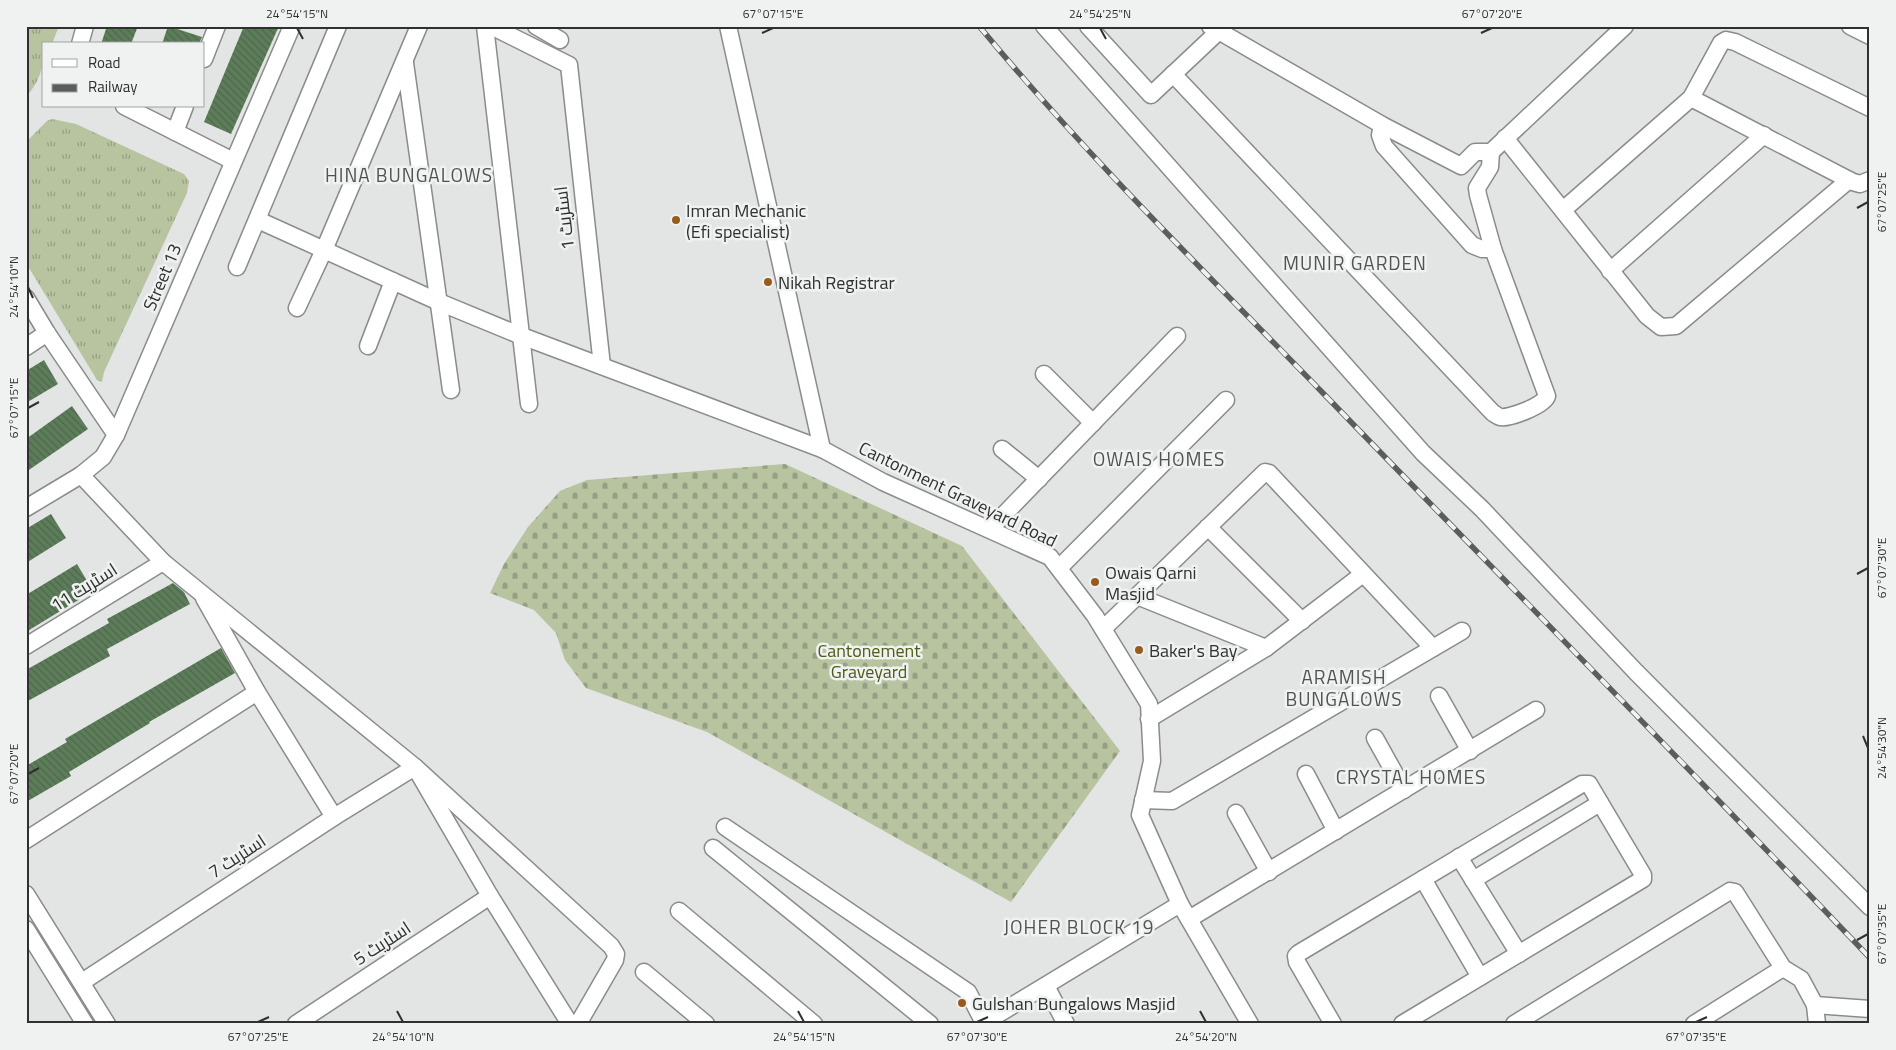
<svg xmlns="http://www.w3.org/2000/svg" width="1896" height="1050" viewBox="0 0 1896 1050" font-family="'Titillium Web',Cairo,sans-serif">
<style>
.grass{fill:url(#grass-tufts)}
.cemetery{fill:url(#cemetery-stones)}
.building{fill:url(#building-back-hatch)}
.lines{fill:none;stroke-linecap:round;stroke-linejoin:round}
.minor-casing{stroke:#898c8a;stroke-width:19}
.minor{stroke:#fff;stroke-width:16}
.rail-casing{stroke:#5b5d5c;stroke-width:5.5}
.rail{stroke:#eff2f1;stroke-width:4;stroke-dasharray:11;stroke-linecap:butt}
.ticks{fill:none;stroke:#2f3030;stroke-width:2}
.poi-dot{fill:#985b1e;stroke:#eff2f1;stroke-width:2}
.labels{text-anchor:middle;dominant-baseline:central;stroke-width:5;stroke-linejoin:round;paint-order:stroke}
.poi-label{font-size:18px;fill:#2f3030;stroke:#eff2f1;text-anchor:start}
.street-label{font-size:18px;fill:#2f3030;stroke:#eff2f1}
.park-label{font-size:18px;fill:#4c5c17;stroke:#eff2f1}
.neighbourhood-label{font-size:19px;letter-spacing:1px;fill:#505351;stroke:#eff2f1}
.neatline{fill:none;stroke:#2f3030;stroke-width:2}
.ticks-label{font-size:12px;text-anchor:middle;fill:#2f3030}
</style>
<defs>
<pattern id="grass-tufts" width="24" height="20" patternUnits="userSpaceOnUse" patternTransform="scale(1.25)"><rect width="24" height="20" fill="#b8c3a0"/><path d="M3 7l-1-3M5 7V3M7 7l1-3M15 17l-1-3M17 17v-4M19 17l1-3" fill="none" stroke="#969f83"/></pattern>
<pattern id="cemetery-stones" width="16" height="16" patternUnits="userSpaceOnUse" patternTransform="scale(1.25)"><rect width="16" height="16" fill="#b8c3a0"/><path d="M2 7V4a2 2 0 0 1 4 0v3zM10 15v-3a2 2 0 0 1 4 0v3z" fill="#969f83"/></pattern>
<pattern id="building-back-hatch" width="6" height="6" patternUnits="userSpaceOnUse" patternTransform="scale(1.25)"><rect width="6" height="6" fill="#5d7d5a"/><path d="M-1 5l2 2M0 0l6 6M5-1l2 2" fill="none" stroke="#4d674b"/></pattern>
</defs>
<rect width="100%" height="100%" fill="#e2e5e3"/>
<!-- grass -->
<g class="grass">
<path d="M26,26h33l-7,18h-8c0,21 -3,36 -18,53z"/>
<path d="M52,119l24,5 108,50 5,7 -2,12 -83,179 -2,10 -5,-2 -71,-117v-121l21,-21z"/>
</g>
<!-- cemetery -->
<path class="cemetery" d="M785,464l177,82 158,205 -109,151 -304,-170 -121,-44 -21,-28 -9,-27 -22,-23 -44,-17 14,-29 24,-37 32,-36 27,-11z"/>
<!-- building -->
<g class="building">
<path d="M107,26h31l-7,18h-30z"/>
<path d="M168,26l34,11 -3,7h-37z"/>
<path d="M244,26h35l-48,108 -27,-12z"/>
<path d="M44,360l14,24 -32,19v-32z"/>
<path d="M72,406l16,23 -62,43v-33z"/>
<path d="M51,514l15,24 -40,25v-34z"/>
<path d="M77,564l16,27 -67,41v-37z"/>
<path d="M173,583l11,9 6,12 -83,45 3,7 -84,46v-32l83,-47 -2,-4z"/>
<path d="M221,648l14,25 -86,49 1,1 -81,49 2,4 -45,26v-36l41,-24 -2,-3z"/>
</g>
<g class="lines">
<defs>
<g id="minor">
<path d="M485,26l44,378"/>
<path d="M491,26l78,39 33,301"/>
<path d="M536,26l24,14"/>
<path d="M728,26l94,423 61,33 167,75 45,59 54,88 3,57 -12,54 40,89 70,120"/>
<path d="M1044,26l379,427 59,56 154,163 234,235"/>
<path d="M1088,26l63,69 68,-64"/>
<path d="M1210,26l172,99 79,41 14,-14h16l134,-126"/>
<path d="M1850,26l20,10"/>
<path d="M80,44l5,-18"/>
<path d="M204,59l13,-33"/>
<path d="M405,63l46,327"/>
<path d="M1173,74l320,339c2,1 4,3 7,4 9,2 45,-12 47,-21l-54,-147 -15,-54 -1,-7 13,-21 1,-15"/>
<path d="M1691,98l162,84 7,2 10,-4"/>
<path d="M124,106l109,55"/>
<path d="M1382,125l-2,10 4,11 88,99 10,4h11"/>
<path d="M175,132l10,-26"/>
<path d="M1505,138l142,178 14,11 15,-1 173,-146"/>
<path d="M1563,210l128,-112 30,-55 5,-3 9,2 135,66"/>
<path d="M258,220l181,82 80,33 303,114"/>
<path d="M237,267l101,-241"/>
<path d="M1610,271l154,-136"/>
<path d="M26,298l21,35 69,102"/>
<path d="M297,308l27,-58 95,-224"/>
<path d="M368,346l25,-65"/>
<path d="M26,347l21,-14"/>
<path d="M1044,374l49,49"/>
<path d="M1002,449l37,30"/>
<path d="M81,475l82,87 252,205 196,179 5,8 -1,6 -37,64"/>
<path d="M26,508l55,-33 22,-18 13,-22 176,-409"/>
<path d="M1208,527l94,94"/>
<path d="M990,529l187,-193"/>
<path d="M1059,568l167,-168"/>
<path d="M1137,596l129,52"/>
<path d="M204,598l53,94 77,125"/>
<path d="M1103,629l162,-157 4,1 164,175"/>
<path d="M26,646l137,-84"/>
<path d="M1439,696l31,55"/>
<path d="M1149,719l117,-71 97,-74"/>
<path d="M1375,738l29,52"/>
<path d="M1306,774l30,57"/>
<path d="M1143,800l29,1 290,-170"/>
<path d="M1236,813l33,59"/>
<path d="M725,827l243,165 16,31"/>
<path d="M26,840l231,-148"/>
<path d="M713,848l217,176"/>
<path d="M1459,857l60,97"/>
<path d="M1423,879l57,98"/>
<path d="M1473,880l127,-77"/>
<path d="M26,894l81,130"/>
<path d="M679,911l135,113"/>
<path d="M1189,919l347,-209"/>
<path d="M26,929l59,95"/>
<path d="M644,972l62,52"/>
<path d="M82,982l252,-165 81,-50 75,129 80,128"/>
<path d="M1046,986l20,38"/>
<path d="M1815,1005l55,4"/>
<path d="M296,1024l194,-128"/>
<path d="M982,1024l198,-120"/>
<path d="M1333,1024l-36,-62 -1,-6 3,-3 283,-169h7l54,91v4l-241,145"/>
<path d="M1514,1024l216,-133 5,1 48,76 18,11 14,26 2,19"/>
<path d="M1694,1024l89,-56"/>
</g>
</defs>
<!-- minor casing -->
<use href="#minor" class="minor-casing"/>
<!-- minor -->
<use href="#minor" class="minor"/>
<defs>
<path id="rail" d="M979,26c106,128 225,245 341,364 183,189 368,377 550,568"/>
</defs>
<!-- rail casing -->
<use href="#rail" class="rail-casing"/>
<!-- rail -->
<use href="#rail" class="rail"/>
</g>
<!-- ticks -->
<path class="ticks" d="M297,28l6,11M1100,28l6,11M762,33l11,-5M1481,33l11,-5M1857,208l11,-6M28,287l5,11M28,408l11,-6M1857,574l11,-6M1863,736l5,12M28,774l11,-6M1857,940l11,-6M397,1011l6,11M798,1011l6,11M1200,1011l6,11M258,1022l11,-5M977,1022l11,-5M1696,1022l11,-5"/>
<!-- markers -->
<g class="poi-dot">
<circle cx="676" cy="220" r="5"/>
<circle cx="768" cy="282" r="5"/>
<circle cx="1095" cy="582" r="5"/>
<circle cx="1139" cy="650" r="5"/>
<circle cx="962" cy="1003" r="5"/>
</g>
<g class="labels">
<!-- poi labels -->
<g class="poi-label">
<text x="686" y="210">Imran Mechanic<tspan x="686" dy="21">(Efi specialist)</tspan></text>
<text x="778" y="282">Nikah Registrar</text>
<text x="1105" y="572">Owais Qarni<tspan x="1105" dy="21">Masjid</tspan></text>
<text x="1149" y="650">Baker's Bay</text>
<text x="972" y="1003">Gulshan Bungalows Masjid</text>
</g>
<!-- street labels -->
<g class="street-label">
<text transform="translate(564 218) rotate(-97)">اسٹریٹ 1</text>
<text transform="translate(162 277) rotate(-67)">Street 13</text>
<text transform="translate(958 494) rotate(26)">Cantonment Graveyard Road</text>
<text transform="translate(84 587) rotate(-32)">اسٹریٹ 11</text>
<text transform="translate(237 856) rotate(-33)">اسٹریٹ 7</text>
<text transform="translate(382 943) rotate(-33)">اسٹریٹ 5</text>
</g>
<!-- park labels -->
<g class="park-label">
<text x="869" y="650">Cantonement<tspan x="869" dy="21">Graveyard</tspan></text>
</g>
<!-- neighbourhood labels -->
<g class="neighbourhood-label">
<text x="409" y="174">HINA BUNGALOWS</text>
<text x="1355" y="262">MUNIR GARDEN</text>
<text x="1159" y="458">OWAIS HOMES</text>
<text x="1344" y="676">ARAMISH<tspan x="1344" dy="22">BUNGALOWS</tspan></text>
<text x="1411" y="776">CRYSTAL HOMES</text>
<text x="1079" y="926">JOHER BLOCK 19</text>
</g>
</g>
<!-- border -->
<rect width="1896" height="1050" fill="none" stroke="#eff2f1" stroke-width="55"/>
<!-- legend -->
<rect x="42" y="42" width="162" height="65" fill="#eff2f1" stroke="#a2a4a4"/>
<rect x="52" y="59" width="25" height="8" fill="#ffffff" stroke="#a2a4a4"/>
<text x="88" y="68" font-size="15" fill="#2f3030">Road</text>
<rect x="52" y="84" width="25" height="8" fill="#5b5d5c" stroke="#a2a4a4"/>
<text x="88" y="92" font-size="15" fill="#2f3030">Railway</text>
<rect x="28" y="28" width="1840" height="994" class="neatline"/>
<g class="ticks-label">
<text x="297" y="18">24°54'15"N</text>
<text x="773" y="18">67°07'15"E</text>
<text x="1100" y="18">24°54'25"N</text>
<text x="1492" y="18">67°07'20"E</text>
<text transform="translate(1882 202) rotate(-90)" y="4">67°07'25"E</text>
<text transform="translate(14 287) rotate(-90)" y="4">24°54'10"N</text>
<text transform="translate(14 408) rotate(-90)" y="4">67°07'15"E</text>
<text transform="translate(1882 568) rotate(-90)" y="4">67°07'30"E</text>
<text transform="translate(1882 748) rotate(-90)" y="4">24°54'30"N</text>
<text transform="translate(14 774) rotate(-90)" y="4">67°07'20"E</text>
<text transform="translate(1882 934) rotate(-90)" y="4">67°07'35"E</text>
<text x="258" y="1041">67°07'25"E</text>
<text x="403" y="1041">24°54'10"N</text>
<text x="804" y="1041">24°54'15"N</text>
<text x="977" y="1041">67°07'30"E</text>
<text x="1206" y="1041">24°54'20"N</text>
<text x="1696" y="1041">67°07'35"E</text>
</g>
</svg>
